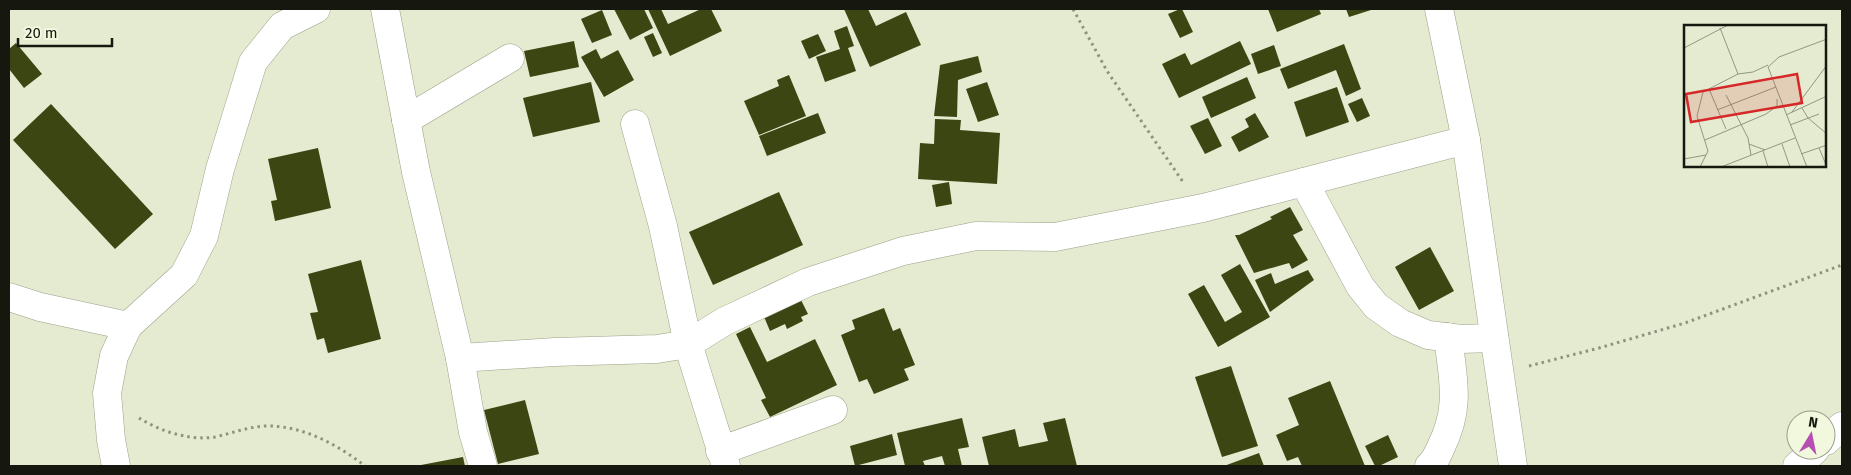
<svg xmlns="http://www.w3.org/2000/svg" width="1851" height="475" viewBox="0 0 1851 475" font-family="'Fira Sans',sans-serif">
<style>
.building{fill:#3c4613}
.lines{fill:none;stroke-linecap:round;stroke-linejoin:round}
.minor-casing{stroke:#9ba188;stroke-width:29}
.path{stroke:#8e937f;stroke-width:3;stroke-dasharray:2.5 4;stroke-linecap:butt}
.minor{stroke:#fff;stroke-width:28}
.inset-road{fill:none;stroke:#929783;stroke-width:1}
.view{fill:#d62828;fill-opacity:0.15;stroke:#d62828;stroke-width:2.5}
.inset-edge{fill:none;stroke:#16180f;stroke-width:2.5}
</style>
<rect width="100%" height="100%" fill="#e4ebd0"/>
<!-- building -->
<g class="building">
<path d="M614,9h30l9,19 -23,12z"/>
<path d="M648,9h13l7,15 33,-15h10l11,22 -52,25z"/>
<path d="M844,9h24l8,17 30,-14 15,33 -51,22z"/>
<path d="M1180,9h2l11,23 -13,6 -12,-24z"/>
<path d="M1268,9h51l2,5 -44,18z"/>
<path d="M1346,9h25v1l-22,7z"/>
<path d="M602,10l10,25 -20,8 -11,-24z"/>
<path d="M847,26l7,20 -6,2 8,23 -31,11 -9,-25 24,-8 -6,-18z"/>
<path d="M653,33l9,20 -9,4 -9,-20z"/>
<path d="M818,34l8,17 -17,8 -8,-18z"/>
<path d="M574,41l5,26 -49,10 -6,-26z"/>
<path d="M1240,41l11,23 -72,34 -17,-34 23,-11 6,12z"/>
<path d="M16,43l26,31 -18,14 -15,-19v-20z"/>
<path d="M1344,44l17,45 -15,7 -10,-26 -48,19 -8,-20z"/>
<path d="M1274,45l7,21 -23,8 -7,-20z"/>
<path d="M596,49l5,10 17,-9 16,30 -30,17 -23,-40z"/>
<path d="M978,56l4,16 -24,8 -1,37 -23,-1 6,-51z"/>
<path d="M789,75l17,41 -47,19 -15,-34 35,-15 -2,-6z"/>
<path d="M1247,77l9,21 -45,20 -9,-21z"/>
<path d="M591,82l9,40 -67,15 -10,-39z"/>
<path d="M987,82l12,33 -21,7 -12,-33z"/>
<path d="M1337,87l12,35 -43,15 -12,-35z"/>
<path d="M1362,98l8,18 -13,6 -9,-18z"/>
<path d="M51,104l102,110 -38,35 -102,-109z"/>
<path d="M818,113l8,20 -59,23 -8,-20z"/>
<path d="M1255,113l14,24 -30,15 -8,-15 18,-10 -4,-8z"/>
<path d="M1208,118l14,28 -17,8 -15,-28z"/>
<path d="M935,119l26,1 -1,10 40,3 -3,51 -79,-5 2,-36 14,1z"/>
<path d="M318,148l13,60 -56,13 -4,-20 6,-1 -9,-41z"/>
<path d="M949,182l3,22 -16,3 -4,-22z"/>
<path d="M779,192l24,53 -90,40 -24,-53z"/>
<path d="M1290,207l13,23 -10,5 15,25 -16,9 -3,-6 -35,10 -19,-38h4l33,-16 -2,-2z"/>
<path d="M1430,247l24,44 -35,19 -24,-43z"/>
<path d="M361,260l20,79 -53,14 -4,-15 -7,2 -7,-27 8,-1 -10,-38z"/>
<path d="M1240,264l30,53 -52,30 -30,-53 16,-9 21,37 17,-10 -21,-37z"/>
<path d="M1308,270l6,10 -44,32 -15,-32 16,-7 4,11z"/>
<path d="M799,296l9,18 -7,3 2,4 -16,8 -2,-5 -15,7 -8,-19z"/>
<path d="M884,308l9,23 7,-3 15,37 -11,4 5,11 -35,14 -7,-15 -8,3 -18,-47 14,-6 -3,-9z"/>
<path d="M750,327l17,35 48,-23 22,46 -67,32 -9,-17 5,-2 -30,-64z"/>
<path d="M1231,366l27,80 -36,11 -27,-80z"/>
<path d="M1330,381l35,85h-63l-4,-9 -11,4 -11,-26 23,-10 -11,-27z"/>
<path d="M525,400l14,54 -41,10 -14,-54z"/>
<path d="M962,418l7,29 -11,2 4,17h-17l-3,-10 -19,5 2,5h-20l-8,-33z"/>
<path d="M1065,418l12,48h-88l-7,-29 33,-8 4,18 29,-6 -5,-18z"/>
<path d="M892,434l5,21 -42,11 -5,-20z"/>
<path d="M1388,435l10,22 -19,9h-4l-10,-20z"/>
<path d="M1259,453l5,13h-40z"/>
<path d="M463,457l2,9h-44v-1z"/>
</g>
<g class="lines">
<defs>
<g id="minor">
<path d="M385,9l31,163 44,186 13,74 10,34"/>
<path d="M1439,9l27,131 47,326"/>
<path d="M406,120l104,-62"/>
<path d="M635,124l28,102 25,118 38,122"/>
<path d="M1304,182l56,104 16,20 24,17 28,12 33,4 33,-1"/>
<path d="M9,297l31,10 88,19"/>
<path d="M460,358l95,-6 102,-3 31,-5 37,-23 83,-39 95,-31 73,-15 79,1 148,-29 263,-68"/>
<path d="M1826,441l16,-15"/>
<path d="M720,451l113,-41"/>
<path d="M116,466l-5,-26 -4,-47 7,-37 14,-30 56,-51 20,-39 16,-67 33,-107 29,-36 34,-17"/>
<path d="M1429,466c6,-5 9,-12 12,-19 20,-40 12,-68 7,-110"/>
<path d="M1797,466l18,-16"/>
</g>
</defs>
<!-- minor casing -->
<use href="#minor" class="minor-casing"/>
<!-- path -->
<g class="path">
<path d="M1073,9l34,62 76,111"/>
<path d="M1529,366l70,-18 86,-25 157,-58"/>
<path d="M139,418c21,13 50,23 76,19 18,-4 35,-11 53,-11 36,0 70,19 97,40"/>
</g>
<!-- minor -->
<use href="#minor" class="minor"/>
</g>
<!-- overview -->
<g transform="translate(1684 25)">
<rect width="142" height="142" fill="#e4ebd0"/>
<path class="inset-road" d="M36,3l18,46M0,23l44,-23M25,64l17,40M42,70l22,43 3,17M118,83l6,10 19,16M33,85l59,-23M108,87l35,-47M102,90l41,-19M106,100l29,-11M21,115l61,-26 11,-8v-7M65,119l16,6M98,119l8,23M135,123l8,19M79,126l5,16M117,129l26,-9M0,134l22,-4M16,142l8,-16 -11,-35 6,-24 35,-18 15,-2 15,-7M37,142l74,-29M123,142l-39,-100 11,-10 48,-18"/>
<path class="view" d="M113,49l5,29 -111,19 -5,-28z"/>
<rect width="142" height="142" class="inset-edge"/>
</g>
<!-- border -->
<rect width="1851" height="475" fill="none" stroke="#16180f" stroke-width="20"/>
<!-- north arrow -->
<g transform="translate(1811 435) rotate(10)"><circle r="24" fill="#f1f8dd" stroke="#999e8b"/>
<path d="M0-4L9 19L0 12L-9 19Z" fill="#b74fb3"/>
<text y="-8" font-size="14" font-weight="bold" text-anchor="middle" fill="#16180f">N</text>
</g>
<!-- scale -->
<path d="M18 38v8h94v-8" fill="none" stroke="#16180f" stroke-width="2.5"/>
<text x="25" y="38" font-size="15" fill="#16180f" stroke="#f1f8dd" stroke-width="4" paint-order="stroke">20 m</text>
</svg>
